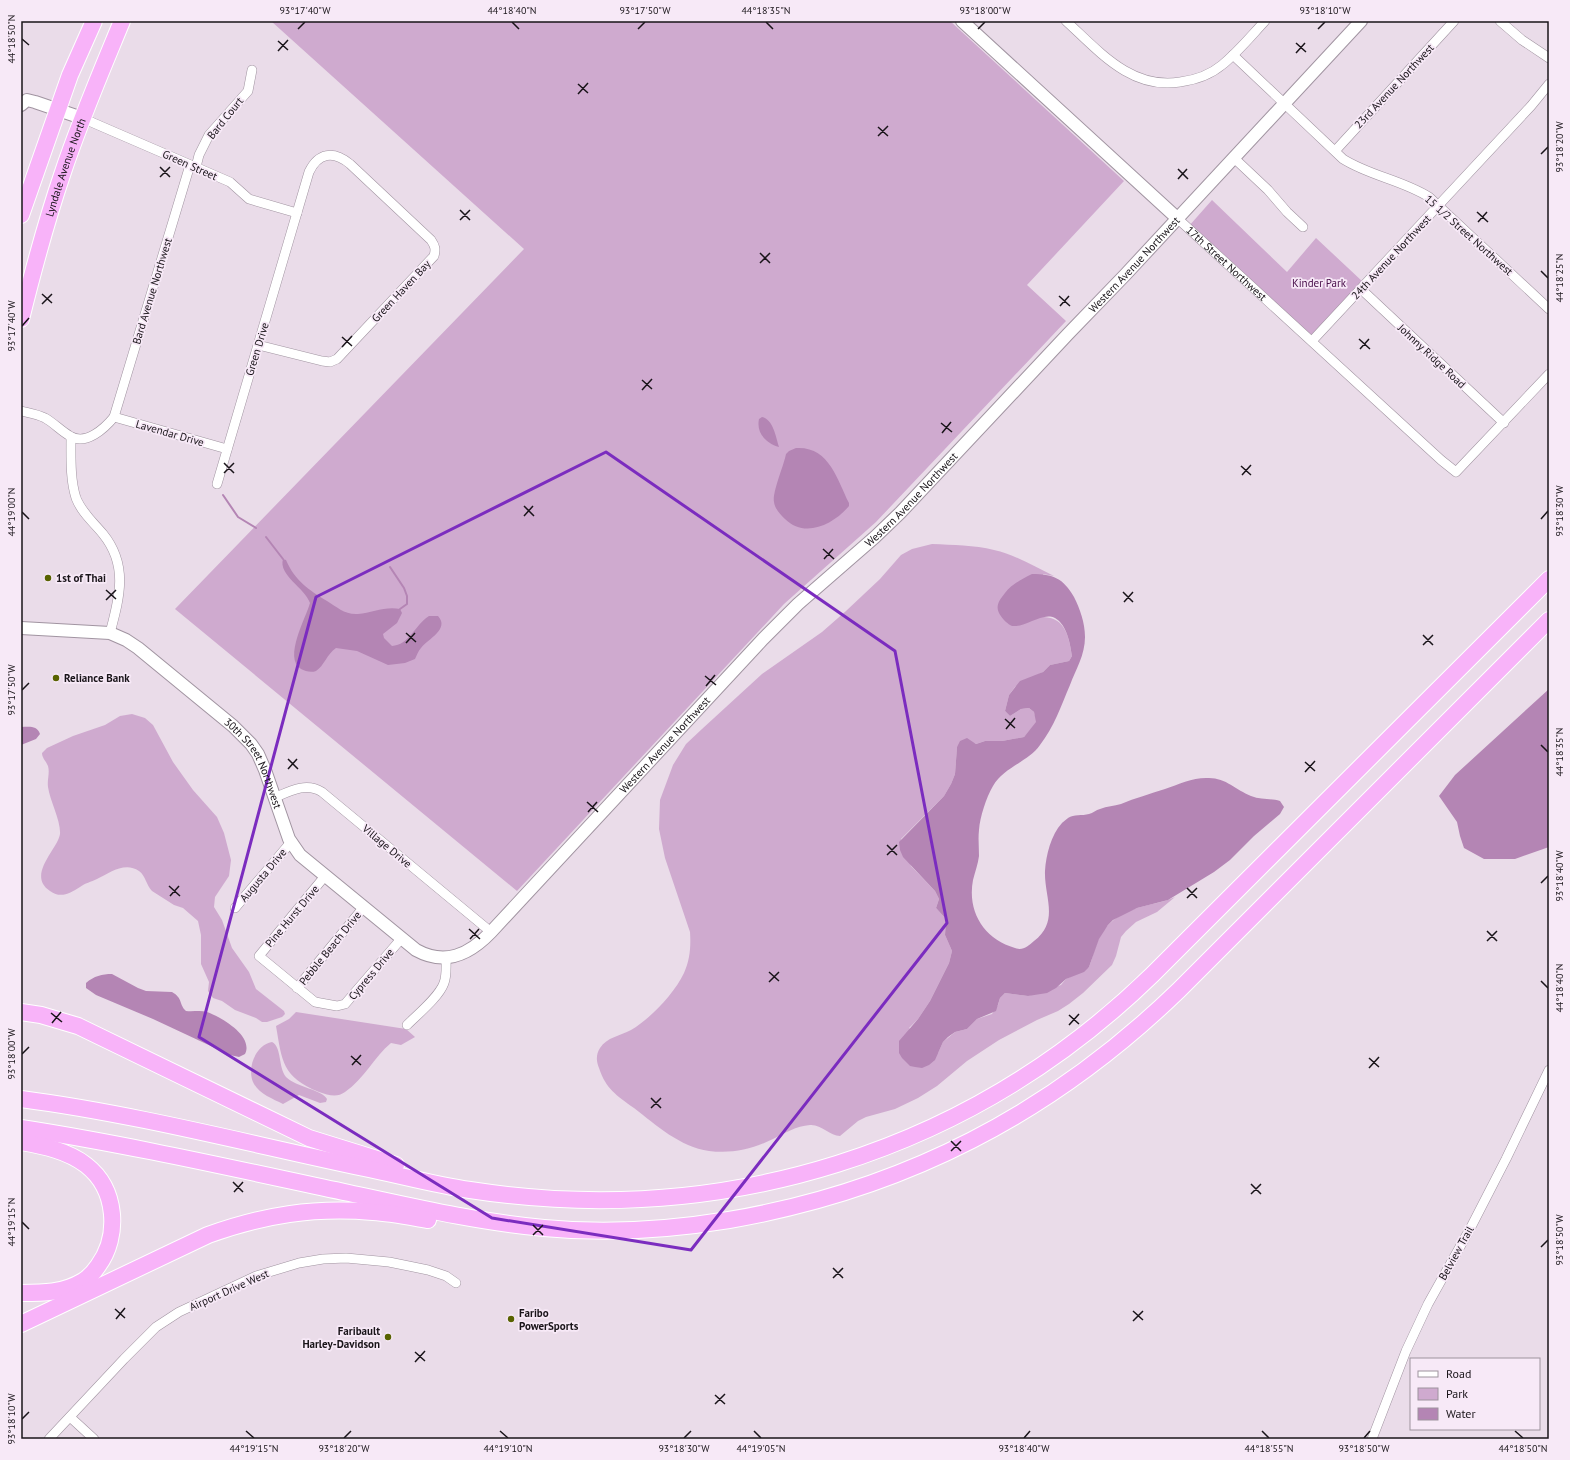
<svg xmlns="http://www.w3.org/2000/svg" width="1570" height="1460" viewBox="0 0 1570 1460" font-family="'PT Sans',sans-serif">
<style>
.green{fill:#cfaacf}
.water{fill:#b485b4}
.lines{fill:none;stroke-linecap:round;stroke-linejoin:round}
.stream{stroke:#b485b4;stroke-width:2}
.street-casing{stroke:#a194a1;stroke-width:10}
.secondary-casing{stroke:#a194a1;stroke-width:14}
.highway-casing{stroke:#fff;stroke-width:18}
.street{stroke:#fff;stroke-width:9}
.secondary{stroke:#fff;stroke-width:12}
.highway{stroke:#f8b3f9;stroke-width:16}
.marked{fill:none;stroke:#7b2cbf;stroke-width:3;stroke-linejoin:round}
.ticks{fill:none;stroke:#191419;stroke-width:1.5}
.poi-dot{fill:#586200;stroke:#f7e9f7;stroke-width:1.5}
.labels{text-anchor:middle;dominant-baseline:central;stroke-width:3.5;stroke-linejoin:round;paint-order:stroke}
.street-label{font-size:11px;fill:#191419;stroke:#f7e9f7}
.park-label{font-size:11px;fill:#460c48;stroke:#f7e9f7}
.poi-label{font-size:11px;font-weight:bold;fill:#191419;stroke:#f7e9f7;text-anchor:start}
.neatline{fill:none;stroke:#191419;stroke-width:1.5}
.ticks-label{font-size:10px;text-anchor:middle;fill:#191419}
</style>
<rect width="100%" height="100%" fill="#eadce9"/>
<!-- green -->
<g class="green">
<path d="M271,21h679l174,160 -97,104 39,36 -190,201 -92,82 -267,287 -342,-282 349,-360z"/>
<path d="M1212,200l75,72 29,-34 47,44 -51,54 -123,-110z"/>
<path d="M932,544c21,1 42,1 62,6 22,5 41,17 60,26l-11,-2 1,43c22,1 25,21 28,39l-3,5 -19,4 -7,7 -28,15 -6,8 -4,16 5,5 11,-7 8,-1 5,4 3,10 -13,15 -22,4h-17l-9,3 -7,-3 -12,6 -2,27 -4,10 -7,12 -43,43 10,27 24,25 4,8 -3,9 10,11 -1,16 7,16 -3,12 -19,38 -12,18 -9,9 29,25 5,-11 12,-10 12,-3 10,-10 15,-5 6,-9 2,-7 5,-5 23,3 33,-11 5,-6 23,-12c3,-7 4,-14 7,-21 6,-19 21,-32 41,-38 13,-4 25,-5 38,-11l-18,15 -21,10 -10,9 -5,6 -5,19 -4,9 -29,28 -14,11 -11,7 -21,9 -38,20 -32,21 -30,25 -19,12 -23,11 -29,8 -8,4 -18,15c-10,0 -19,-12 -30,-11 -14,1 -25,8 -37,14 -20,10 -41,15 -64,12 -29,-4 -53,-26 -75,-43 -18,-13 -28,-19 -35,-40 -3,-7 -3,-14 1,-20 7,-11 20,-12 31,-18 19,-11 43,-36 53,-57 6,-13 7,-27 6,-41l-25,-74 -6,-29 1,-29 13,-35 13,-21 16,-15 60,-55 60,-42 24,-21 34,-32 21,-24 11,-6z"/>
<path d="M132,714l13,4 8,7 20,37 20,28 24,27 7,16 7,27 -2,16 -14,21 -1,10 8,13 10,28 17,24 7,17 28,22 1,3 -3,3 -15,5h-5l-6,-4 -21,-8 -13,-9 -9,-3 -5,-7 1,-9 -8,-18v-29l-3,-14 -15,-13 -9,-3 -22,-14c-6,-6 -6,-15 -13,-20 -14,-10 -30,2 -42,8 -6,3 -12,4 -17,8 -10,6 -19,12 -30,4 -24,-16 8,-42 10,-57 1,-13 -10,-33 -12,-47 -1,-7 2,-14 0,-21 -2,-5 -6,-8 -6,-13l5,-5 26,-12 32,-11 15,-9z"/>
<path d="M296,1012l110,17 9,8 -14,8 -10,-2c-17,14 -27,36 -46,49 -8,6 -17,3 -26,0 -37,-15 -37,-31 -43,-66l13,-7z"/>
<path d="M272,1042c10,5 6,25 14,35 10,10 37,13 41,22l-1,3 -6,1 -21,-8 -16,9c-10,-5 -23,-10 -29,-20 -8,-14 1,-39 18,-42z"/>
</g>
<!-- water -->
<g class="water">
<path d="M762,417c11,2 14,20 17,30 -13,-4 -23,-14 -20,-28z"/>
<path d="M796,448c33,-2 41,31 53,55v3c-15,18 -44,33 -64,13 -5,-5 -10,-10 -11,-17 -2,-9 10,-37 12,-48l3,-3z"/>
<path d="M283,559l3,1c9,21 23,30 41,41 10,6 18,14 31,13 14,-1 27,-8 42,-5l2,4 -5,10 -14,11 1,4 8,8c17,-1 23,-21 37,-30h9c12,13 -10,23 -17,32 -3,3 -4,7 -6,11l-10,4 -17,2 -31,-14 -21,-3c-9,6 -12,18 -20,23 -5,2 -11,0 -15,-2 -18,-11 5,-51 9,-66 -5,-15 -32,-28 -27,-44z"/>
<path d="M1032,574c21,0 31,4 42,23 6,12 11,26 11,40 0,18 -9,32 -15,48 -9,21 -16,42 -30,60 -12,17 -36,22 -47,41 -7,12 -13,31 -14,44 -1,9 0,17 0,26 -1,8 -4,16 -6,24 -6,32 11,59 42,68 8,3 13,-2 19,-7 26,-20 10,-44 11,-70 1,-16 6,-36 17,-48 1,-1 5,-4 6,-5 6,-4 14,-2 21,-4 4,-1 7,-4 11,-5 7,-3 14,-3 21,-5 14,-6 29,-10 44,-15 14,-5 29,-12 44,-11 17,0 27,12 42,18 10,4 20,2 29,5l4,6 -4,7 -26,22 -24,24 -16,12 -46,28 -31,8 -24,12 -5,5 -9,14 -10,28 -5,5 -18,7 -10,9 -9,5 -19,3 -23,-3 -5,5 -4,13 -19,8 -10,10 -12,3 -7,5 -5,5 -8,18 -6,5 -7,3 -7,-1 -5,-1 -8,-8 -3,-5v-12l19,-22 12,-18 19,-38 3,-12 -7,-16 1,-16 -10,-11 3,-9 -4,-8 -32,-34 -3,-7 -1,-8 45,-46 7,-12 4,-10 2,-27 3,-6 7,-3 9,6 9,-3h17l22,-4 12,-15 -2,-10 -5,-4 -8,1 -11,7 -5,-5 4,-16 11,-14 23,-9 7,-7 19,-4 3,-5c-2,-13 -5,-31 -17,-38 -13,-6 -28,9 -41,8 -4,0 -5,-2 -8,-4 -11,-11 -11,-17 -1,-29 7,-9 17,-14 27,-19z"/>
<path d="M1549,689v158l-34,12h-31l-20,-11 -4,-12 -3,-14 -18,-26 16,-21z"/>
<path d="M21,727c8,0 16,-2 19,7l-4,5 -15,6z"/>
<path d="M112,974l26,14 8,3 26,1c11,6 7,13 14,19 7,1 14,-1 21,1 14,5 47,24 38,42l-6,3 -9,-2 -77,-36 -57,-24 -10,-7v-5c8,-7 16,-9 26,-9z"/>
</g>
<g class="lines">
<!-- stream -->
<g class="stream">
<path d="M223,495l15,22 18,11"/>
<path d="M266,537l17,22"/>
<path d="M390,567l14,21 3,8v8l-7,5"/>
</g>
<defs>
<g id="street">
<path d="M1066,21c33,30 65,69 114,61 15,-2 30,-7 42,-17 16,-13 29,-29 43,-44"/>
<path d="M1500,21l22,19 27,18"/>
<path d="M1233,55l110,104c27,17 59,21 86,38l120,112"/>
<path d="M82,118l148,64 19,17 48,14"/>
<path d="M1335,151l119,-130"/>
<path d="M1234,158l34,32 19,22 16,15"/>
<path d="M196,167l3,-12 10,-20 39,-44 4,-21"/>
<path id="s1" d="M1177,218l264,242 15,12 93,-98"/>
<path d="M1361,289l143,134"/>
<path d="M1312,341l219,-235 18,-22"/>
<path d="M21,411c8,2 16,3 24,7 9,5 16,13 25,18 16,10 35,-8 44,-19l76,-252"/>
<path d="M114,417l113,32"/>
<path d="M71,437c0,20 -1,42 5,61 6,15 17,24 27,36 26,32 16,65 7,99"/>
<path d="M217,484l92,-312c9,-19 24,-22 41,-8l81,76c4,6 5,9 3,16l-97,103 -7,3 -8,-1 -64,-16"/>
<path d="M274,798c16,-7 32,-16 48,-6l169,140"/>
<path d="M325,876l-66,80 56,46 22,4 8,-2 56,-65"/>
<path d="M235,908l56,-66"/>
<path d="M297,988l66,-80"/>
<path d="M407,1025c11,-11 32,-28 37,-42 3,-8 2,-17 2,-25"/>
<path d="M70,1417l24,22"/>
<path d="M49,1439l75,-80 32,-32 23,-15 77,-36 43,-13 24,-4 23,-1 43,4 39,8 18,6 10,7"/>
<path d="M1372,1439l34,-88 22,-47 43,-77 35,-68 43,-89"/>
</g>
<g id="secondary">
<path d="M962,21l215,197"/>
<path d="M21,105l6,-5 8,2 47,16"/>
<path id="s2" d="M21,628l89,5 16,7 12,8 95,78 18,18 7,10 7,16 24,69 11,16 116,95c29,16 53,5 75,-18l272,-293 35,-35 77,-67 25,-24 168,-179 57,-59 236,-254"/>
</g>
<g id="highway">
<path d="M21,215l49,-140 24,-54"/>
<path id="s3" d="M21,319c12,-48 25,-97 41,-144 17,-52 39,-103 60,-154"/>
<path d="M21,1012l20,3 37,11 231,112 87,27"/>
<path d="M21,1099c115,15 229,45 343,69 35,7 71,17 106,22 253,39 499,-37 682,-215l397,-396"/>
<path d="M21,1128c110,17 219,42 328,65 65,14 129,29 195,35 61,6 124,2 185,-8 175,-30 322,-106 450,-230l370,-370"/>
<path d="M21,1142c23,4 47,9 65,23 31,24 34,71 12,101 -4,6 -10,12 -15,15 -20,12 -40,12 -62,12"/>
<path d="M21,1324l187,-89c56,-20 105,-28 165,-23 18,1 37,5 55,8"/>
</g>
</defs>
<!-- street casing -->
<use href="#street" class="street-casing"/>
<!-- secondary casing -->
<use href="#secondary" class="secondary-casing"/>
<!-- highway casing -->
<use href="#highway" class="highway-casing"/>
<!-- street -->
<use href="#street" class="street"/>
<!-- secondary -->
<use href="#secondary" class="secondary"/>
<!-- highway -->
<use href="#highway" class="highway"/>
</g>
<!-- marked area -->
<path class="marked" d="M606,452l289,199 52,272 -256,327 -199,-32 -293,-181 117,-440z"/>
<!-- ticks -->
<path class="ticks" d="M512,22l7,7M766,22l7,7M298,29l7,-7M638,29l7,-7M978,29l7,-7M1318,29l7,-7M22,39l7,6M278,41l10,9M1296,43l10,9M278,51l10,-11M1296,53l9,-10M578,84l10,9M578,94l10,-11M878,127l10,9M878,136l10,-10M1541,154l7,-7M160,167l10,10M1178,169l10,10M160,177l10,-10M1178,179l9,-10M460,210l10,10M1477,212l11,10M460,220l10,-10M1478,222l9,-10M760,253l10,10M760,263l10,-10M1541,271l7,7M42,294l10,9M1059,296l11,10M42,304l10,-10M1060,306l9,-10M22,326l7,-8M342,337l10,9M1359,339l11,10M342,347l10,-11M1360,349l9,-10M642,380l10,9M642,390l10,-11M941,423l11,9M942,433l9,-11M224,463l10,10M1241,466l10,9M224,473l10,-10M1242,475l9,-10M524,506l10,10M22,512l7,7M524,516l9,-10M1541,519l7,-8M823,549l11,10M824,559l9,-10M106,590l10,9M1123,592l10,10M106,600l10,-10M1124,602l9,-10M406,633l10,9M1423,635l10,10M406,643l9,-10M1423,645l10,-10M705,676l11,9M706,686l9,-11M22,690l7,-7M1005,719l10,9M1006,729l9,-11M1541,745l7,7M288,759l10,10M1305,762l10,9M288,769l9,-10M1305,772l10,-11M587,802l11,10M588,812l9,-10M887,845l10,10M887,855l10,-10M1541,883l7,-7M169,886l11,10M1187,888l10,10M170,896l9,-10M1187,898l10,-10M469,929l11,10M1487,931l10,10M470,939l9,-10M1487,941l10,-10M769,972l10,9M1541,981l7,7M769,982l10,-10M51,1013l11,9M1069,1015l10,9M52,1023l9,-11M1069,1025l10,-11M22,1054l7,-7M351,1056l10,9M1369,1058l10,9M352,1065l9,-10M1369,1068l10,-11M651,1098l10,10M651,1108l10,-10M951,1141l10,10M951,1151l10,-10M233,1182l10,10M1251,1184l10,10M234,1192l9,-10M1251,1194l10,-10M22,1222l7,7M533,1225l10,10M533,1235l10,-10M1541,1247l7,-7M833,1268l10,10M833,1278l10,-10M115,1309l10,9M1133,1311l10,9M116,1319l9,-11M1133,1321l10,-10M415,1352l10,9M415,1362l10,-11M715,1395l10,9M715,1404l10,-10M22,1419l7,-7M246,1431l8,7M500,1431l8,7M754,1431l7,7M1262,1431l7,7M1515,1431l8,7M344,1438l7,-7M684,1438l7,-7M1024,1438l6,-7M1364,1438l6,-7"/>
<!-- markers -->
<g class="poi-dot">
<circle cx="48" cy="578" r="4"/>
<circle cx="56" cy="678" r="4"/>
<circle cx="511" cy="1319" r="4"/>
<circle cx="388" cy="1337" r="4"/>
</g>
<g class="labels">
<!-- street labels -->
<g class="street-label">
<text transform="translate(1394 86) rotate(-47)">23rd Avenue Northwest</text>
<text transform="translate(225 118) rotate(-51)">Bard Court</text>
<text transform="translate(190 165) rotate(24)">Green Street</text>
<text stroke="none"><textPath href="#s3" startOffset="158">Lyndale Avenue North</textPath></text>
<text transform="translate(1469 235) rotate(42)">15 1/2 Street Northwest</text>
<text transform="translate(1391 257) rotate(-47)">24th Avenue Northwest</text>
<text stroke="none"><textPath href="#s1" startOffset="67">17th Street Northwest</textPath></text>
<text stroke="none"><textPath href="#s2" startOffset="1553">Western Avenue Northwest</textPath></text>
<text transform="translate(152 291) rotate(-73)">Bard Avenue Northwest</text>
<text transform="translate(401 291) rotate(-47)">Green Haven Bay</text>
<text transform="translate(257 349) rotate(-73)">Green Drive</text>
<text transform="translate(1432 356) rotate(43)">Johnny Ridge Road</text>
<text transform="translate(170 433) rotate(16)">Lavendar Drive</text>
<text stroke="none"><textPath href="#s2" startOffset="1229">Western Avenue Northwest</textPath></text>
<text stroke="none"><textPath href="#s2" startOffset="881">Western Avenue Northwest</textPath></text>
<text stroke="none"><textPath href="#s2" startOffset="287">30th Street Northwest</textPath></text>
<text transform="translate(387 846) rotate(40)">Village Drive</text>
<text transform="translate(263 875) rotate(-50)">Augusta Drive</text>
<text transform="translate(292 916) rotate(-50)">Pine Hurst Drive</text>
<text transform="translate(330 948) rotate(-51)">Pebble Beach Drive</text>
<text transform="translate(371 974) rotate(-50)">Cypress Drive</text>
<text transform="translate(1456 1253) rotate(-61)">Belview Trail</text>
<text transform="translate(229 1290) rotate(-24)">Airport Drive West</text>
</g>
<!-- park labels -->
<g class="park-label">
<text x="1319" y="283">Kinder Park</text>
</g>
<!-- poi labels -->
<g class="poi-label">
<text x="56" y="578">1st of Thai</text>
<text x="64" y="678">Reliance Bank</text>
<text x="519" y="1313">Faribo<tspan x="519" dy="13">PowerSports</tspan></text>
<text x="380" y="1331" text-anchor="end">Faribault<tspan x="380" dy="13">Harley-Davidson</tspan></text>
</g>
</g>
<!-- border -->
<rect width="1570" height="1460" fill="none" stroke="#f7e9f7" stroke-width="44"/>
<!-- legend -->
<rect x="1410" y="1358" width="130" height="72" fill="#f7e9f7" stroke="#9e949e"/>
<rect x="1418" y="1371" width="20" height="6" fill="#ffffff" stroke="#9e949e"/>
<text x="1446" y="1378" font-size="12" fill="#191419">Road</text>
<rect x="1418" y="1388" width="20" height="12" fill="#cfaacf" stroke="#9e949e"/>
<text x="1446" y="1398" font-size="12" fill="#191419">Park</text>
<rect x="1418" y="1408" width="20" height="12" fill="#b485b4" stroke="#9e949e"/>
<text x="1446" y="1418" font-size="12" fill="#191419">Water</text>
<rect x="22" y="22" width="1526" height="1416" class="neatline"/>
<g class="ticks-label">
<text x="305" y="14">93°17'40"W</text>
<text x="512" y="14">44°18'40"N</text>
<text x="645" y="14">93°17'50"W</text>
<text x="766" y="14">44°18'35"N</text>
<text x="985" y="14">93°18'00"W</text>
<text x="1325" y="14">93°18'10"W</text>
<text transform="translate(11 39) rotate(-90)" y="4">44°18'50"N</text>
<text transform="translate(1559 147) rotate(-90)" y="4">93°18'20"W</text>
<text transform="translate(1559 278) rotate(-90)" y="4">44°18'25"N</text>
<text transform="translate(11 326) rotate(-90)" y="4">93°17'40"W</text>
<text transform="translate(1559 511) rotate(-90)" y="4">93°18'30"W</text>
<text transform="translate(11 512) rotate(-90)" y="4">44°19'00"N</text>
<text transform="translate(11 690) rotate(-90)" y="4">93°17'50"W</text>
<text transform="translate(1559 752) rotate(-90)" y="4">44°18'35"N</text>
<text transform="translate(1559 876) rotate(-90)" y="4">93°18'40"W</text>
<text transform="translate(1559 988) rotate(-90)" y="4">44°18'40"N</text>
<text transform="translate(11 1054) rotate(-90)" y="4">93°18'00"W</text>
<text transform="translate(11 1222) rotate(-90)" y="4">44°19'15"N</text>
<text transform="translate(1559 1240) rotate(-90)" y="4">93°18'50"W</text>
<text transform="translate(11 1419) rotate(-90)" y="4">93°18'10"W</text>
<text x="254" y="1452">44°19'15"N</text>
<text x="344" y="1452">93°18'20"W</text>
<text x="508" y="1452">44°19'10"N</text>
<text x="684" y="1452">93°18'30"W</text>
<text x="761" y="1452">44°19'05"N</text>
<text x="1024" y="1452">93°18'40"W</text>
<text x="1269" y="1452">44°18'55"N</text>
<text x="1364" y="1452">93°18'50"W</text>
<text x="1523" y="1452">44°18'50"N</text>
</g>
</svg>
